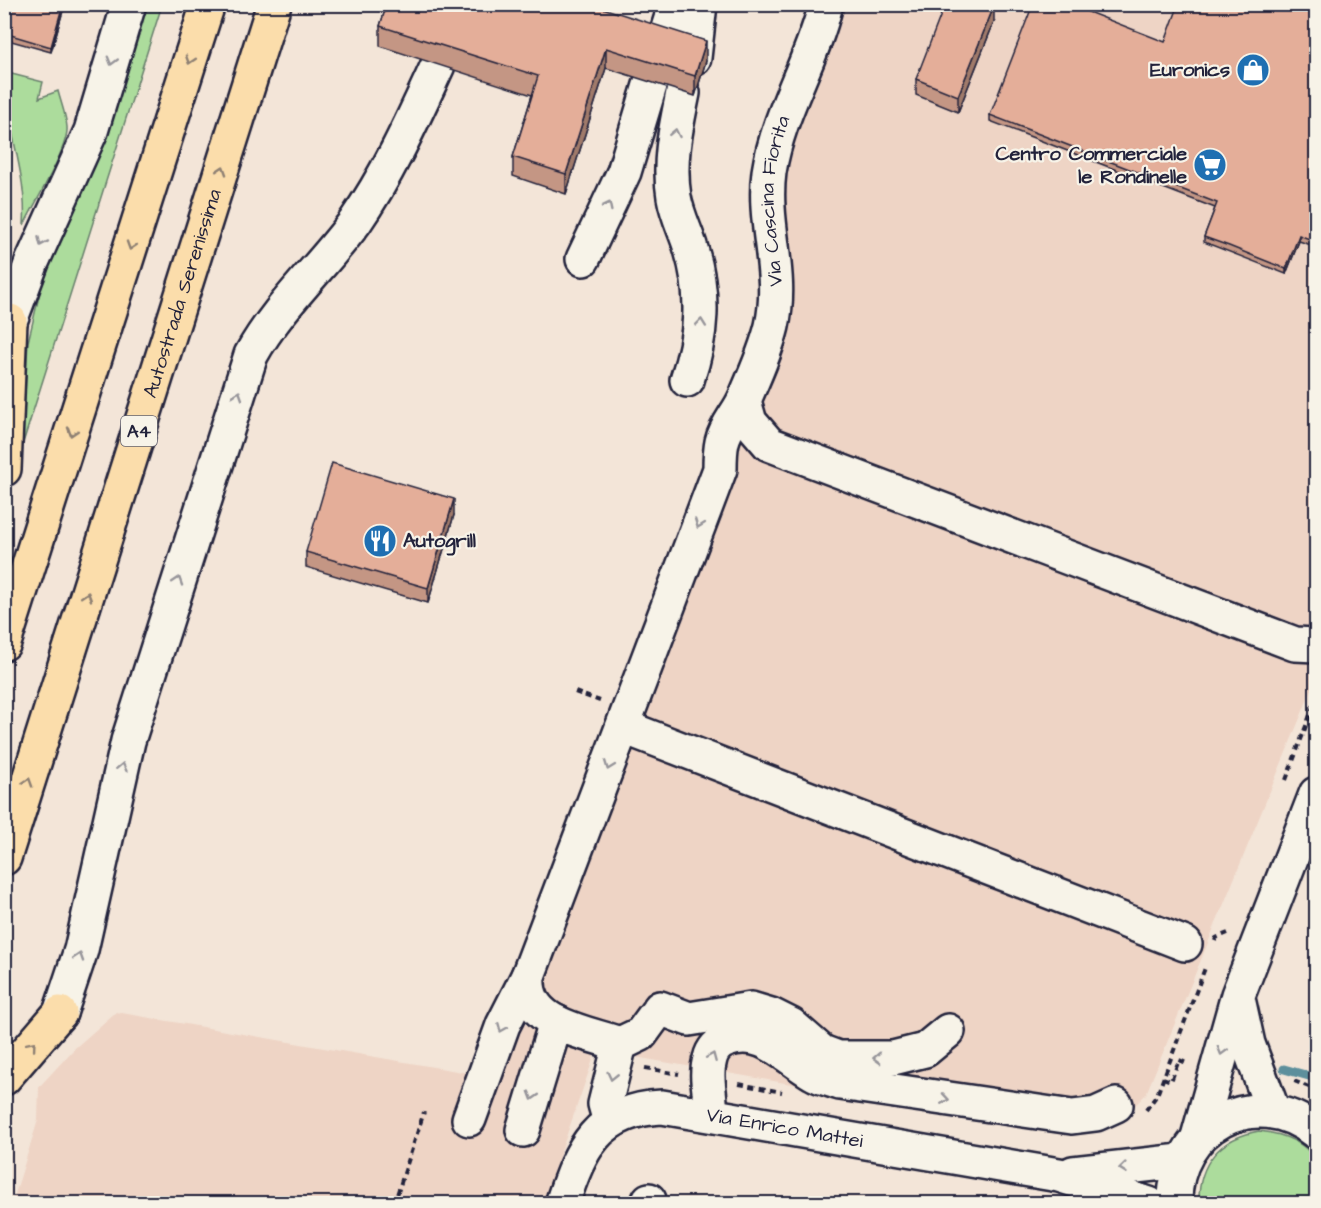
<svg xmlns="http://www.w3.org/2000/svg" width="1321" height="1208" viewBox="0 0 1321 1208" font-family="'Architects Daughter',sans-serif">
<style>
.built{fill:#eed4c5}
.green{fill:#acdc9c;stroke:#677f6c;stroke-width:1.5}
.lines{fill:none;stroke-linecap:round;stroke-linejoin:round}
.stream{stroke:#5d8f9c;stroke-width:9}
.minor-casing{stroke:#22223b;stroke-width:38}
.highway-casing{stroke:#22223b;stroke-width:38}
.path{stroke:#22223b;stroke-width:4;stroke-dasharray:6 4.5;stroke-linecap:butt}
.minor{stroke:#f7f3e8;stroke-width:33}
.highway{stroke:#fbddab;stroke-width:33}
.wall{fill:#c49684;stroke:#22223b;stroke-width:1.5}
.shaded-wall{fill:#a07a6b;stroke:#22223b;stroke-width:1.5}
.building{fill:#e4ae99;stroke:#22223b;stroke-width:1.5}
.oneway{stroke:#8e8073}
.oneway2{stroke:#97959a}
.labels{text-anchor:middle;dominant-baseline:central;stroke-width:4.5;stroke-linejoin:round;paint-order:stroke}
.shield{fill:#f7f3e8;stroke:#62616f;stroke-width:1.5}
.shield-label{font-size:18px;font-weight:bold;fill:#22223b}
.poi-label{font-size:20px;font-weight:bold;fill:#22223b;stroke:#f7f3e8;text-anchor:end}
.street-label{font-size:20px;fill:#22223b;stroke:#f7f3e8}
</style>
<rect width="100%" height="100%" fill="#f3e5d8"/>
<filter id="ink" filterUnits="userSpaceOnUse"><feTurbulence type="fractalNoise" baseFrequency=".0167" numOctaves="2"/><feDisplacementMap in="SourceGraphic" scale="12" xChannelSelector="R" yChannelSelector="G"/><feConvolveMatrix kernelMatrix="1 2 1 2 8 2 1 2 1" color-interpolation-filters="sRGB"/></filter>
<g filter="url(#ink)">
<!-- built -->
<g class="built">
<path d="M839,5h477v674l-170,415 -23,24 -54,14 -469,-81 -78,-31 14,-25 258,-697 -15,-70 1,-31 12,-56z"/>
<path d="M116,1012l358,62 23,-60 99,37 -53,152 -531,1 26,-84 1,-33 36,-39z"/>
</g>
<!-- green -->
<g class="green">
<path d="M145,5h17l-140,441 6,-104 17,-71z"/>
<path d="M4,72l39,10 -4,16 19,-7c3,12 8,24 9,36 2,20 -33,77 -43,98 4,-52 -20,-102 -20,-153z"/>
<path d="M1259,1131c20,2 53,11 57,35 3,11 1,26 0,37h-117c-1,-40 21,-65 60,-72z"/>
</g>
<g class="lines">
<!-- stream -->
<path class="stream" d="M1284,1069l32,9"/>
<defs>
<g id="minor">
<path d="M662,47l9,-28 11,-15"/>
<path d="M694,58l6,-54"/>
<path d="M683,93c-7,35 -15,68 -9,104 3,18 12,35 17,52 14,46 11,87 -4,131"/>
<path d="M583,259l41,-87 27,-90"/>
<path d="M10,321l22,-59 59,-131 38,-127"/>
<path d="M744,401l6,21 19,22 526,200 21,1"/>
<path d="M624,727l561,217"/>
<path d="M1239,1003l9,41 25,67"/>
<path d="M60,1013l21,-63 47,-209 123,-386c27,-49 71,-88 104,-133 34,-49 58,-103 83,-157"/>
<path d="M620,1044l21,-10 19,-26 29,11 62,-10 20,6 20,10 31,27 16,6h55l32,-8 23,-19"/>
<path d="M710,1114c2,-19 -6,-36 0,-55 2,-9 8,-16 17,-19 35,-13 58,17 86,33 8,5 18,7 27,10l232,34 24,-3 20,-9"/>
<path d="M469,1119l34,-94 25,-49"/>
<path id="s1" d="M610,1122l-5,-18 15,-60c-37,-13 -96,-19 -92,-68l192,-507c0,-8 0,-18 2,-27 4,-17 16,-28 23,-44 10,-23 21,-47 27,-72 12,-53 -10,-102 -3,-154 9,-59 43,-110 57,-168"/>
<path d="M523,1130l33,-108"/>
<path d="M1198,1137l40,-142 78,-201"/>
<path d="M1073,1173l108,-12"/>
<path id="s2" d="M562,1204c18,-55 35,-94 100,-97l397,68 90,29"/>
<path d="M648,1204l1,-4"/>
<path d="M1175,1204c-2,-77 80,-122 141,-72"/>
</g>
<g id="highway">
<path d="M4,469l6,-148"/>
<path d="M4,643l204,-639"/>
<path id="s3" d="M4,858l270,-854"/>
<path d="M4,1078l56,-65"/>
</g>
</defs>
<!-- minor casing -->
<use href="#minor" class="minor-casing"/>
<!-- highway casing -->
<use href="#highway" class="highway-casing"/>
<!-- path -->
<g class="path">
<path d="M575,692l25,9"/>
<path d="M1286,780l30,-81"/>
<path d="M1215,941l1,-3 12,-5"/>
<path d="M645,1068l34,6"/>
<path d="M1163,1078l8,3 8,-21 8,3"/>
<path d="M1294,1081l22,9"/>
<path d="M739,1084l43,8"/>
<path d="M1146,1110l11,-15 48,-127"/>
<path d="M394,1204l30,-92"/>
</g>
<!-- minor -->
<use href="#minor" class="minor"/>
<!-- highway -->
<use href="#highway" class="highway"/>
</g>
<!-- wall -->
<g class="wall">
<path d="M4,4h61l-14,48 -47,-13z"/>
<path d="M387,4l319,57 -11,35 -89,-28 -40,126 -53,-18v-19l19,-62 -152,-49v-20z"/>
<path d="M1317,4v243l-18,-6 -13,33 -82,-32v-5l11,-29 -225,-87v-6l175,-73z"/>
<path d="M994,22l-36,90 -42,-17v-16z"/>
<path d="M454,515l-26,88 -122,-36v-15z"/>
</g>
<!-- shaded-wall -->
<g class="shaded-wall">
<path d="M63,4h2l-14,48v-5z"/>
<path d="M994,6v16l-36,90v-16z"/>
<path d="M706,41v20l-11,35v-20z"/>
<path d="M606,48v20l-40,126v-20z"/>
<path d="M1299,235v6l-13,33v-5z"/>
<path d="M454,499v16l-26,88v-15z"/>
</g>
<!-- building -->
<g class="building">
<path d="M4,4h59l-12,43 -47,-14z"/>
<path d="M387,4h203l116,37 -11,35 -89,-28 -40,126 -53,-17 25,-81 -158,-50z"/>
<path d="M945,4h45l4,2 -36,90 -42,-17z"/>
<path d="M1033,4h35l97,38 14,-38h138v238l-18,-7 -13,34 -57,-23 -25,-9 13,-34 -227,-88z"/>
<path d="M332,463l122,36 -26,89 -122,-36z"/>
</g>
<!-- one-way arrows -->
<defs><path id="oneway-chevron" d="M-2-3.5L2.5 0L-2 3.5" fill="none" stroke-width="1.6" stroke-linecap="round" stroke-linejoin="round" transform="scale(1.5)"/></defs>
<g class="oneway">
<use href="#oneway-chevron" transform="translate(190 60) rotate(108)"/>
<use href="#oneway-chevron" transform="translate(222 170) rotate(-72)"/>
<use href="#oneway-chevron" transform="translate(131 246) rotate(108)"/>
<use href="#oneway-chevron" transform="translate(72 432) rotate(108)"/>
<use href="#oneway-chevron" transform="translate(87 596) rotate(-72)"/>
<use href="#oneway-chevron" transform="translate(28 782) rotate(-72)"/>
<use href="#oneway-chevron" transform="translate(32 1045) rotate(-50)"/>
</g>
<g class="oneway2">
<use href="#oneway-chevron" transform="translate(112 61) rotate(106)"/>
<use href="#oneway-chevron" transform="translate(675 133) rotate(-79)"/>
<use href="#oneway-chevron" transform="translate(608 206) rotate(-64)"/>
<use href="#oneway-chevron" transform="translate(42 242) rotate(114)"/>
<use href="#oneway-chevron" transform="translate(701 323) rotate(-84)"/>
<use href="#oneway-chevron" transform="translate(238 395) rotate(-72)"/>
<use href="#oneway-chevron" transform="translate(699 524) rotate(110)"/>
<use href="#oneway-chevron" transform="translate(178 581) rotate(-72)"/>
<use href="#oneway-chevron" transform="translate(609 766) rotate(111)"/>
<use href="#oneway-chevron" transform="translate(122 767) rotate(-78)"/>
<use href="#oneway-chevron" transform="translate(79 957) rotate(-72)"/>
<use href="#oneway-chevron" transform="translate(502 1028) rotate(113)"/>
<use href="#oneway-chevron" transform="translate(1222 1051) rotate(106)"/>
<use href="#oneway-chevron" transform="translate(712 1057) rotate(-67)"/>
<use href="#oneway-chevron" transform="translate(877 1058) rotate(178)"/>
<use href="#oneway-chevron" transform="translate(612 1076) rotate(103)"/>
<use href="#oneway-chevron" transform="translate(533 1096) rotate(107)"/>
<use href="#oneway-chevron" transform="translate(945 1099) rotate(9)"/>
<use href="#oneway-chevron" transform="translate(1123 1168) rotate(174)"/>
</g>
</g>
<!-- icons -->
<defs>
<symbol id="shop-disc" viewBox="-11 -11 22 22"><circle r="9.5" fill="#1f6fb2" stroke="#f7f3e8"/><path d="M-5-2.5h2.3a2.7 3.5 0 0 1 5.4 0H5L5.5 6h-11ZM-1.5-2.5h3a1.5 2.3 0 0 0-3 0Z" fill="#fff"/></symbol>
<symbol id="supermarket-disc" viewBox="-11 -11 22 22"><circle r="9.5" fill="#1f6fb2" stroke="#f7f3e8"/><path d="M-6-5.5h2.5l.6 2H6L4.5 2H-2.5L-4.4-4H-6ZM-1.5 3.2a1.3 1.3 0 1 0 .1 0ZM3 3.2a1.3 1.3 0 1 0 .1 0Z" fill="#fff"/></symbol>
<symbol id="restaurant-disc" viewBox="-11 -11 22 22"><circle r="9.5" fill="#1f6fb2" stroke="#f7f3e8"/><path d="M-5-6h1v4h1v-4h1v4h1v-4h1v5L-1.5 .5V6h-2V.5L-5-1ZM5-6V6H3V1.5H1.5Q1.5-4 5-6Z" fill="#fff"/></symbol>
</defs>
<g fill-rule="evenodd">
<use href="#shop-disc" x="1234" y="51" width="38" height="38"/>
<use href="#supermarket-disc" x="1191" y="146" width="38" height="38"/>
<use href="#restaurant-disc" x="361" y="522" width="38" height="38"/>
</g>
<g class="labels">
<!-- shield labels -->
<rect class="shield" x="121" y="416" width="36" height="30" rx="4.5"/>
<g class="shield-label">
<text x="139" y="431">A4</text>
</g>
<!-- poi labels -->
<g class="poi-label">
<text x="1230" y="70">Euronics</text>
<text x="1187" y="154">Centro Commerciale<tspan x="1187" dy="23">le Rondinelle</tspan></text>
<text x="403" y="541" text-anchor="start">Autogrill</text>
</g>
<!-- street labels -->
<g class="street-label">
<text stroke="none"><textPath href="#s1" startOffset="1028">Via Cascina Fiorita</textPath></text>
<text stroke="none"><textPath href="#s3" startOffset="592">Autostrada Serenissima</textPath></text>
<text stroke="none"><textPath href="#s2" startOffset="276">Via Enrico Mattei</textPath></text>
</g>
</g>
<!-- margin -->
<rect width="1321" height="1208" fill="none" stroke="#f7f3e8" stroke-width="24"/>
<rect x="12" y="12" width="1297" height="1184" fill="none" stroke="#22223b" stroke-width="2" filter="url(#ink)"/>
</svg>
